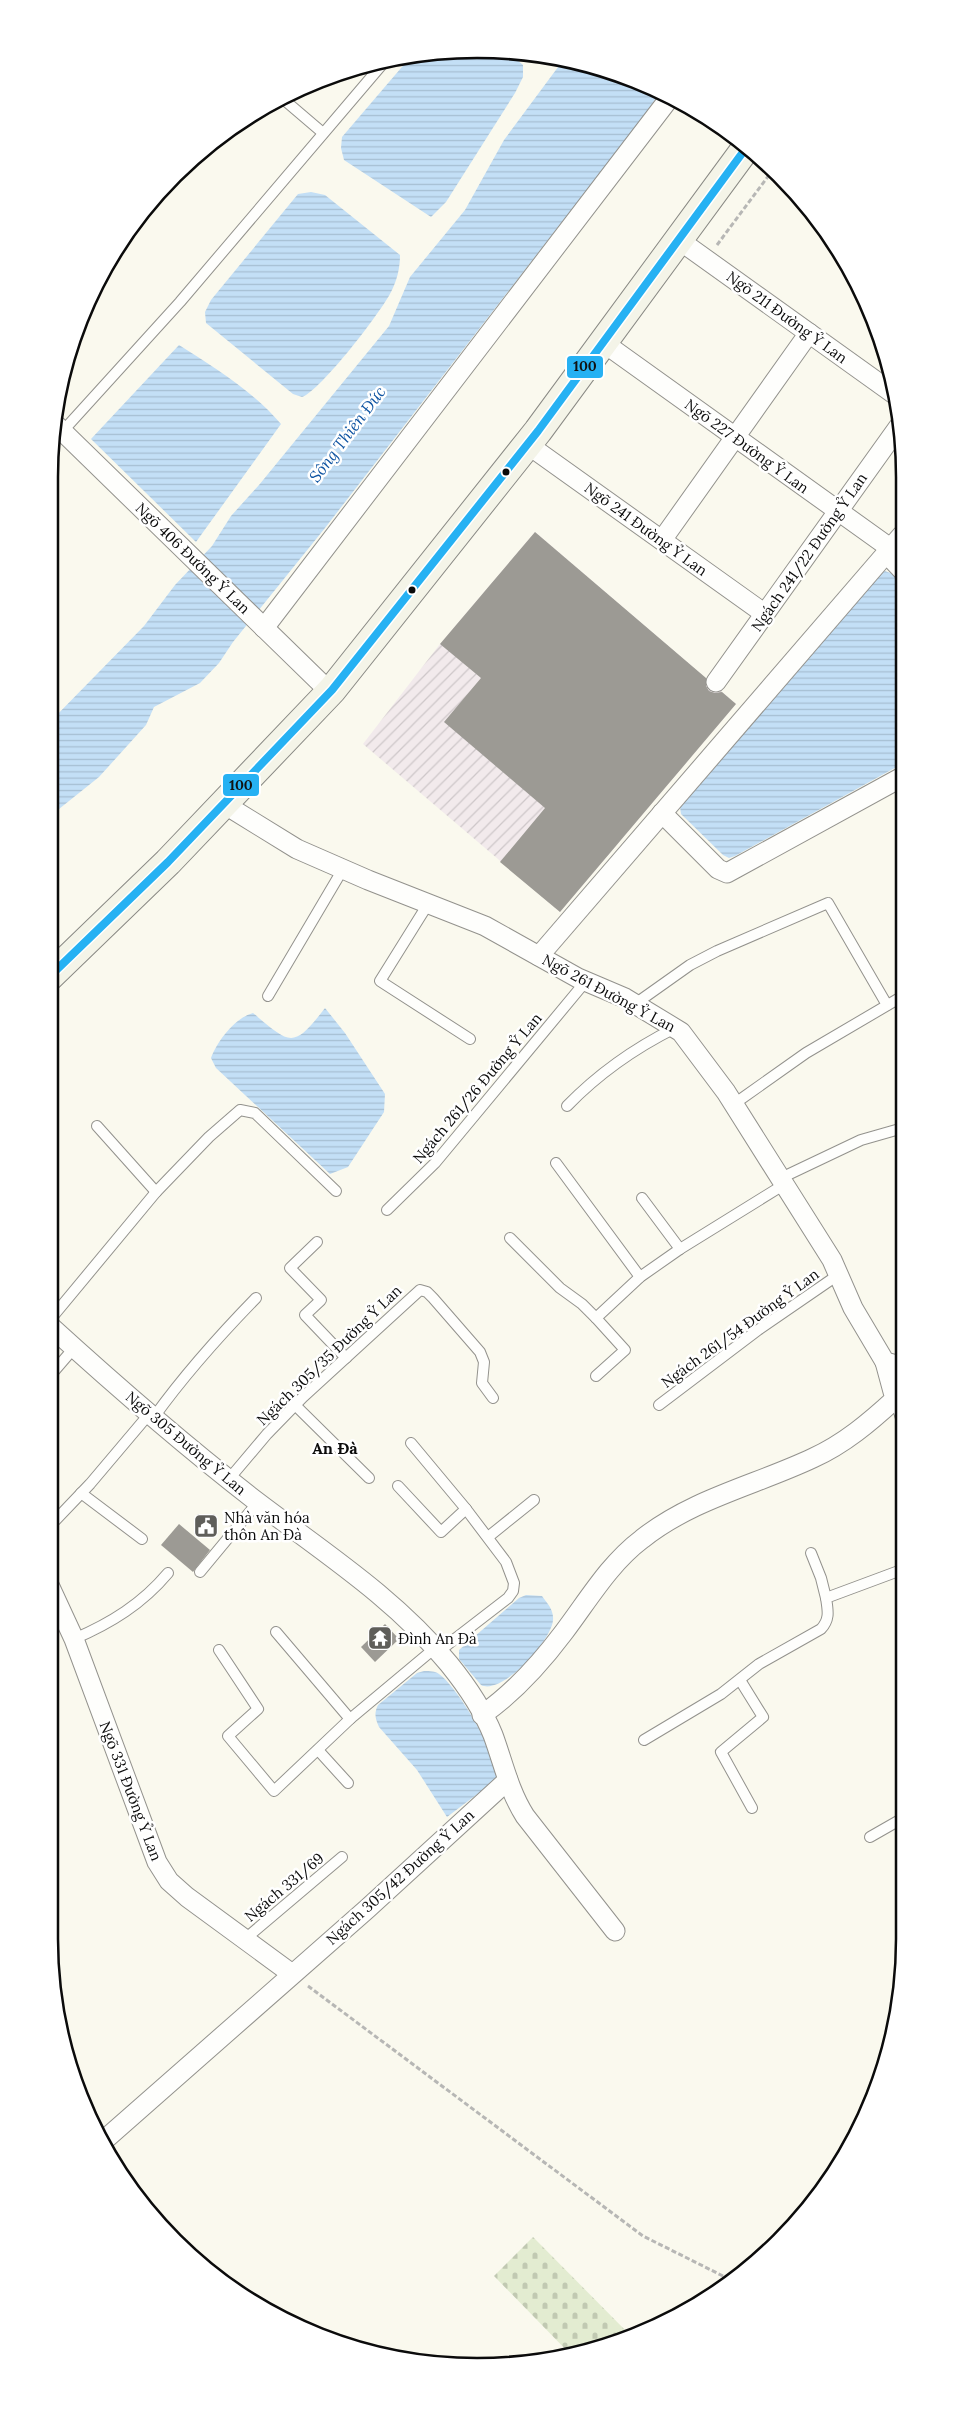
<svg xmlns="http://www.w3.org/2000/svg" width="954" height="2416" viewBox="0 0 954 2416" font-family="Lora,serif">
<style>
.industrial{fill:url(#industrial-furrows)}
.cemetery{fill:url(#cemetery-stones)}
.water{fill:url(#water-rules)}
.building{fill:#9c9a94}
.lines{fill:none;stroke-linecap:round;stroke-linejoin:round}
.service-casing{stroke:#93928d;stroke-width:12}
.minor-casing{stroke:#93928d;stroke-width:21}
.secondary-casing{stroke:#898984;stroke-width:30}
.path{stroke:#b7b7b5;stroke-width:3;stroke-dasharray:5 2.5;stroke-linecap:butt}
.service{stroke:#fefefc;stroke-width:10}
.minor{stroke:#fefefc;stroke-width:19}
.secondary{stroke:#f4f4e8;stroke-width:28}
.bus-1-casing{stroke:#fff;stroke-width:11}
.bus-1{stroke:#26b1f3;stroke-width:8}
.bus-dot{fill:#0b0b0b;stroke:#fff;stroke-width:2}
.labels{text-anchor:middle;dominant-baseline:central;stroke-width:5;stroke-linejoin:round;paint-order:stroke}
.street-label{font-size:15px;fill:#0b0b0b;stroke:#fff}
.poi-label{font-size:15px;fill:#0b0b0b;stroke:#fff;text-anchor:start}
.water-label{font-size:16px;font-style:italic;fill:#0f54a2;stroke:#fff}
.neighbourhood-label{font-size:16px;font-weight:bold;fill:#0b0b0b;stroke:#fff}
.rim{fill:none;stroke:#0b0b0b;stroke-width:2.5}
.line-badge{stroke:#fff;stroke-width:2}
.pale-badge-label{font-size:14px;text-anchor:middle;font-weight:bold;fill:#111}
</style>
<defs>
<pattern id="industrial-furrows" width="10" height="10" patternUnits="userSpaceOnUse" patternTransform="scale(1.25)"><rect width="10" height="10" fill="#f2eaec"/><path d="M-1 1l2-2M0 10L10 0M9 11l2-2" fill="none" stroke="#cec7c9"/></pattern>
<pattern id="cemetery-stones" width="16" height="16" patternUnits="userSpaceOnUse" patternTransform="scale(1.25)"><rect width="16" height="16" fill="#e3ecd1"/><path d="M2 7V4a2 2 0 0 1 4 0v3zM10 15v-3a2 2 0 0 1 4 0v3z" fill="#c1c9b2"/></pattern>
<pattern id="water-rules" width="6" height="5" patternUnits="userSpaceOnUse" patternTransform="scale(1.25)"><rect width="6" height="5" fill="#c3dff6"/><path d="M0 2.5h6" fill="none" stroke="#a6bed2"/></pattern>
</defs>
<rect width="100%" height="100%" fill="#faf9ee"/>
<!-- industrial -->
<path class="industrial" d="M535,532l201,172 -176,208 -197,-168 77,-100z"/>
<!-- cemetery -->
<path class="cemetery" d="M533,2237l99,100 -60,19 -78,-80z"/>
<!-- water -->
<g class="water">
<path d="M505,50l18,15v12l-8,16 -69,109 -15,15 -87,-57 -3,-12 1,-11 71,-83z"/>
<path d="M564,59l24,4 70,32 -14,21 -319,412 -92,114 -14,21 -19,20 -46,24 -8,18 -47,52 -50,40v-94l95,-97 31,-41 37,-39 19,-30 28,-31 130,-159 21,-49 55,-67 39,-70z"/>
<path d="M311,192l14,3 75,60c0,13 -3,25 -9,37 -10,20 -70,98 -89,105l-9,-3 -87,-71 -1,-11 6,-12 87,-106z"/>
<path d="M179,345c36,23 74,46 102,79l-85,118 -105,-103z"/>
<path d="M885,571l8,3 9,13v177l-167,92 -6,2 -6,-3 -42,-41 -1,-7 198,-232z"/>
<path d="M325,1008l20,25 40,61 -1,18 -36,55 -18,7 -114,-106 -5,-10c7,-18 24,-40 42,-45 37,31 40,37 72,-5z"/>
<path d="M526,1595l16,1c5,7 12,14 11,24 -1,20 -51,76 -72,65l-22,-26v-9l60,-52z"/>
<path d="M424,1671c6,0 11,0 15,3 18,12 63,86 57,106l-49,37 -30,-47 -38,-43c-4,-9 -5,-14 -1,-22l39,-32z"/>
</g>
<!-- building -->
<g class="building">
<path d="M535,532l171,146v8l3,5 6,2 7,-1 14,12 -176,208 -60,-50 45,-54 -101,-86 37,-44 -41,-34z"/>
<path d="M179,1524l31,26 -17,22 -32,-27z"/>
<path d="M385,1624l14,15 -24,23 -14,-15z"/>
</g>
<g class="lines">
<defs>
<g id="service">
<path d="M282,98l41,35"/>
<path d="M62,432l118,-130 205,-241"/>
<path d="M428,904l-48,77 90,58"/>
<path d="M268,996l75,-127"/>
<path d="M635,1004l55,-39 27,-14 111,-48 59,102"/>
<path d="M734,1104l72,-51 97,-57"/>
<path d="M567,1106c32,-33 66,-57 108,-78"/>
<path d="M97,1126l59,66"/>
<path d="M556,1163l84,114"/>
<path d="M781,1178l80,-38 42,-12"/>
<path d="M642,1198l38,51"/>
<path d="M387,1210l48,-47 151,-182"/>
<path d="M510,1238l50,50 22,16 14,14 44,-41 40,-28 105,-65"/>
<path d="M317,1242l-27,26 31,32 -16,15 41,43"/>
<path d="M596,1318l29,32 -29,26"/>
<path d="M49,1321l107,-129 53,-55 31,-27 15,3 81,78"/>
<path d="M49,1377l25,-29"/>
<path d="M895,1399l9,29"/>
<path d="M295,1405l74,73"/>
<path d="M659,1405l99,-75 80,-55"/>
<path d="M154,1417c31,-43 65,-81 102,-119"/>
<path d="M411,1443l55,66 40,53 8,21 -1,8 -5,7 -70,54"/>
<path d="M229,1479l38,-45 36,-37 117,-107 7,2 6,6 47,54 4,10 -2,21 11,15"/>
<path d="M398,1486l43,46 25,-23"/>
<path d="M81,1493l61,46"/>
<path d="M49,1527l41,-43 60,-71"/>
<path d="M488,1537l46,-37"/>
<path d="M811,1553l10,25 5,20"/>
<path d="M200,1572l58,-70"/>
<path d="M276,1632l74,87"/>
<path d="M74,1639c37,-16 68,-35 94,-66"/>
<path d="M219,1650l39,59 -30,27 46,55 76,-72 85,-71"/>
<path d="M740,1680l23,37 -42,35 31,56"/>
<path d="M644,1740l77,-46 38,-30 62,-35c9,-10 7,-18 5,-31l78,-29"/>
<path d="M318,1750l30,33"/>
<path d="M870,1837l35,-20"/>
<path d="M245,1939l97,-82"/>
</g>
<g id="minor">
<path d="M679,240l215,154"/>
<path d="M604,343l286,205"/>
<path d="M56,425l274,267"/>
<path d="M527,444l238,170"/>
<path d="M662,540l147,-207"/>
<path d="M886,553l16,17"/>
<path d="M264,628l404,-528"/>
<path d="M716,682l186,-260"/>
<path d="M224,804l73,45 71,31 117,46 93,52 47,20 56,34 45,60 106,168 21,48 32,54 19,5"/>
<path d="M662,813l56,56 9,4 175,-96"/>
<path d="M539,956l363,-421"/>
<path d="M49,1325c67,61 136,121 207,176 67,51 139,97 193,163 17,21 34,46 44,71 10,27 16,56 32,81l90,115"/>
<path d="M49,1585l25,54 83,223 12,19 18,16 105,77"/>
<path d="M482,1715c33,-23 58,-51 82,-83 25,-33 45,-68 78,-93 50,-40 114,-54 171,-81 31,-14 57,-36 82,-59l-10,-37"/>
<path d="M101,2143l266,-234 141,-129"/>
</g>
<path id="secondary" d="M49,977l119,-115 164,-172 206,-259 208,-283"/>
</defs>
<!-- service casing -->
<use href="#service" class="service-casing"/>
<!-- minor casing -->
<use href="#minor" class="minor-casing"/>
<!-- secondary casing -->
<use href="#secondary" class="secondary-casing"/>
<!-- path -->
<g class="path">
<path d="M717,245l55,-74"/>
<path d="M308,1986l335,250 88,44"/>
</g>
<!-- service -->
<use href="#service" class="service"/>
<!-- minor -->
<use href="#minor" class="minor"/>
<!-- secondary -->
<use href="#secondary" class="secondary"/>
<defs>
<path id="bus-1" d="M49,977l119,-115 164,-172 206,-259 208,-283"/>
</defs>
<!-- bus-1 casing -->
<use href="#bus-1" class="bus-1-casing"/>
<!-- bus-1 -->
<use href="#bus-1" class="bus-1"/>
</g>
<!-- icons -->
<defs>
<symbol id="civic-square" viewBox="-11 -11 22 22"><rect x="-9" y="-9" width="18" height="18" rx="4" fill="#5f5e5a" stroke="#fff"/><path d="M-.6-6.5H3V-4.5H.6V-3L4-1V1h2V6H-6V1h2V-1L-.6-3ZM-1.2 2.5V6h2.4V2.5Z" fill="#fff"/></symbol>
<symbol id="temple-square" viewBox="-11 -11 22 22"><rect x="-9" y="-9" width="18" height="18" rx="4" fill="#5f5e5a" stroke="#fff"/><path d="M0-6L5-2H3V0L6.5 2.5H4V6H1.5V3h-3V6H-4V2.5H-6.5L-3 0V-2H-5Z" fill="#fff"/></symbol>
</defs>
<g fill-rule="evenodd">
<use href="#civic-square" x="192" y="1512" width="28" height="28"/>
<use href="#temple-square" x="366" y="1624" width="28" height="28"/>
</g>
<!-- markers -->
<g class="bus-dot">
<circle cx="506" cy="472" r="4.5"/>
<circle cx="412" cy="590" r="4.5"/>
</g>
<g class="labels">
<!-- street labels -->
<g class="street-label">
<text transform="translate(787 317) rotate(36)">Ngõ 211 Đường Ỷ Lan</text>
<text transform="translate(747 446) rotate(36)">Ngõ 227 Đường Ỷ Lan</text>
<text transform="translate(646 529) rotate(36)">Ngõ 241 Đường Ỷ Lan</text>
<text transform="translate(809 552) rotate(-55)">Ngách 241/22 Đường Ỷ Lan</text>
<text transform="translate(193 558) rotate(44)">Ngõ 406 Đường Ỷ Lan</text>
<text transform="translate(609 993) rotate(28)">Ngõ 261 Đường Ỷ Lan</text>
<text transform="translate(477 1088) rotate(-50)">Ngách 261/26 Đường Ỷ Lan</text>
<text transform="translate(740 1328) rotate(-36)">Ngách 261/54 Đường Ỷ Lan</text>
<text transform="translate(329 1355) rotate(-44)">Ngách 305/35 Đường Ỷ Lan</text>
<text transform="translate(186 1443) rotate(40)">Ngõ 305 Đường Ỷ Lan</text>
<text transform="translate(131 1791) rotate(69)">Ngõ 331 Đường Ỷ Lan</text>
<text transform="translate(400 1877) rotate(-42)">Ngách 305/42 Đường Ỷ Lan</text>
<text transform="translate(284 1887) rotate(-40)">Ngách 331/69</text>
</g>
<!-- poi labels -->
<g class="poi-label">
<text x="224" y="1517">Nhà văn hóa<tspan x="224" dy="17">thôn An Đà</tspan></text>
<text x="398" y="1638">Đình An Đà</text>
</g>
<!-- water labels -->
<g class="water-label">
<text transform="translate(347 434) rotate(-53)">Sông Thiên Đức</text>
</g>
<!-- neighbourhood labels -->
<g class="neighbourhood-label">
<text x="335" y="1448">An Đà</text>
</g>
</g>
<!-- crop -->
<path d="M0 0H954V2416H0ZM477 58H477A419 419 0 0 1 896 477V1939A419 419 0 0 1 477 2358H477A419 419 0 0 1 58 1939V477A419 419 0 0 1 477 58Z" fill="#fff" fill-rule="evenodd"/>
<path class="rim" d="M477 58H477A419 419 0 0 1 896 477V1939A419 419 0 0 1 477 2358H477A419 419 0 0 1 58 1939V477A419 419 0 0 1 477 58Z"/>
<g class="line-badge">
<rect x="566" y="355" width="38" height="24" rx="5" fill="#26b1f3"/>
<rect x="222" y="773" width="38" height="24" rx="5" fill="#26b1f3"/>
</g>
<g class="pale-badge-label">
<text x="585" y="371">100</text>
<text x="241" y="790">100</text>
</g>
</svg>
